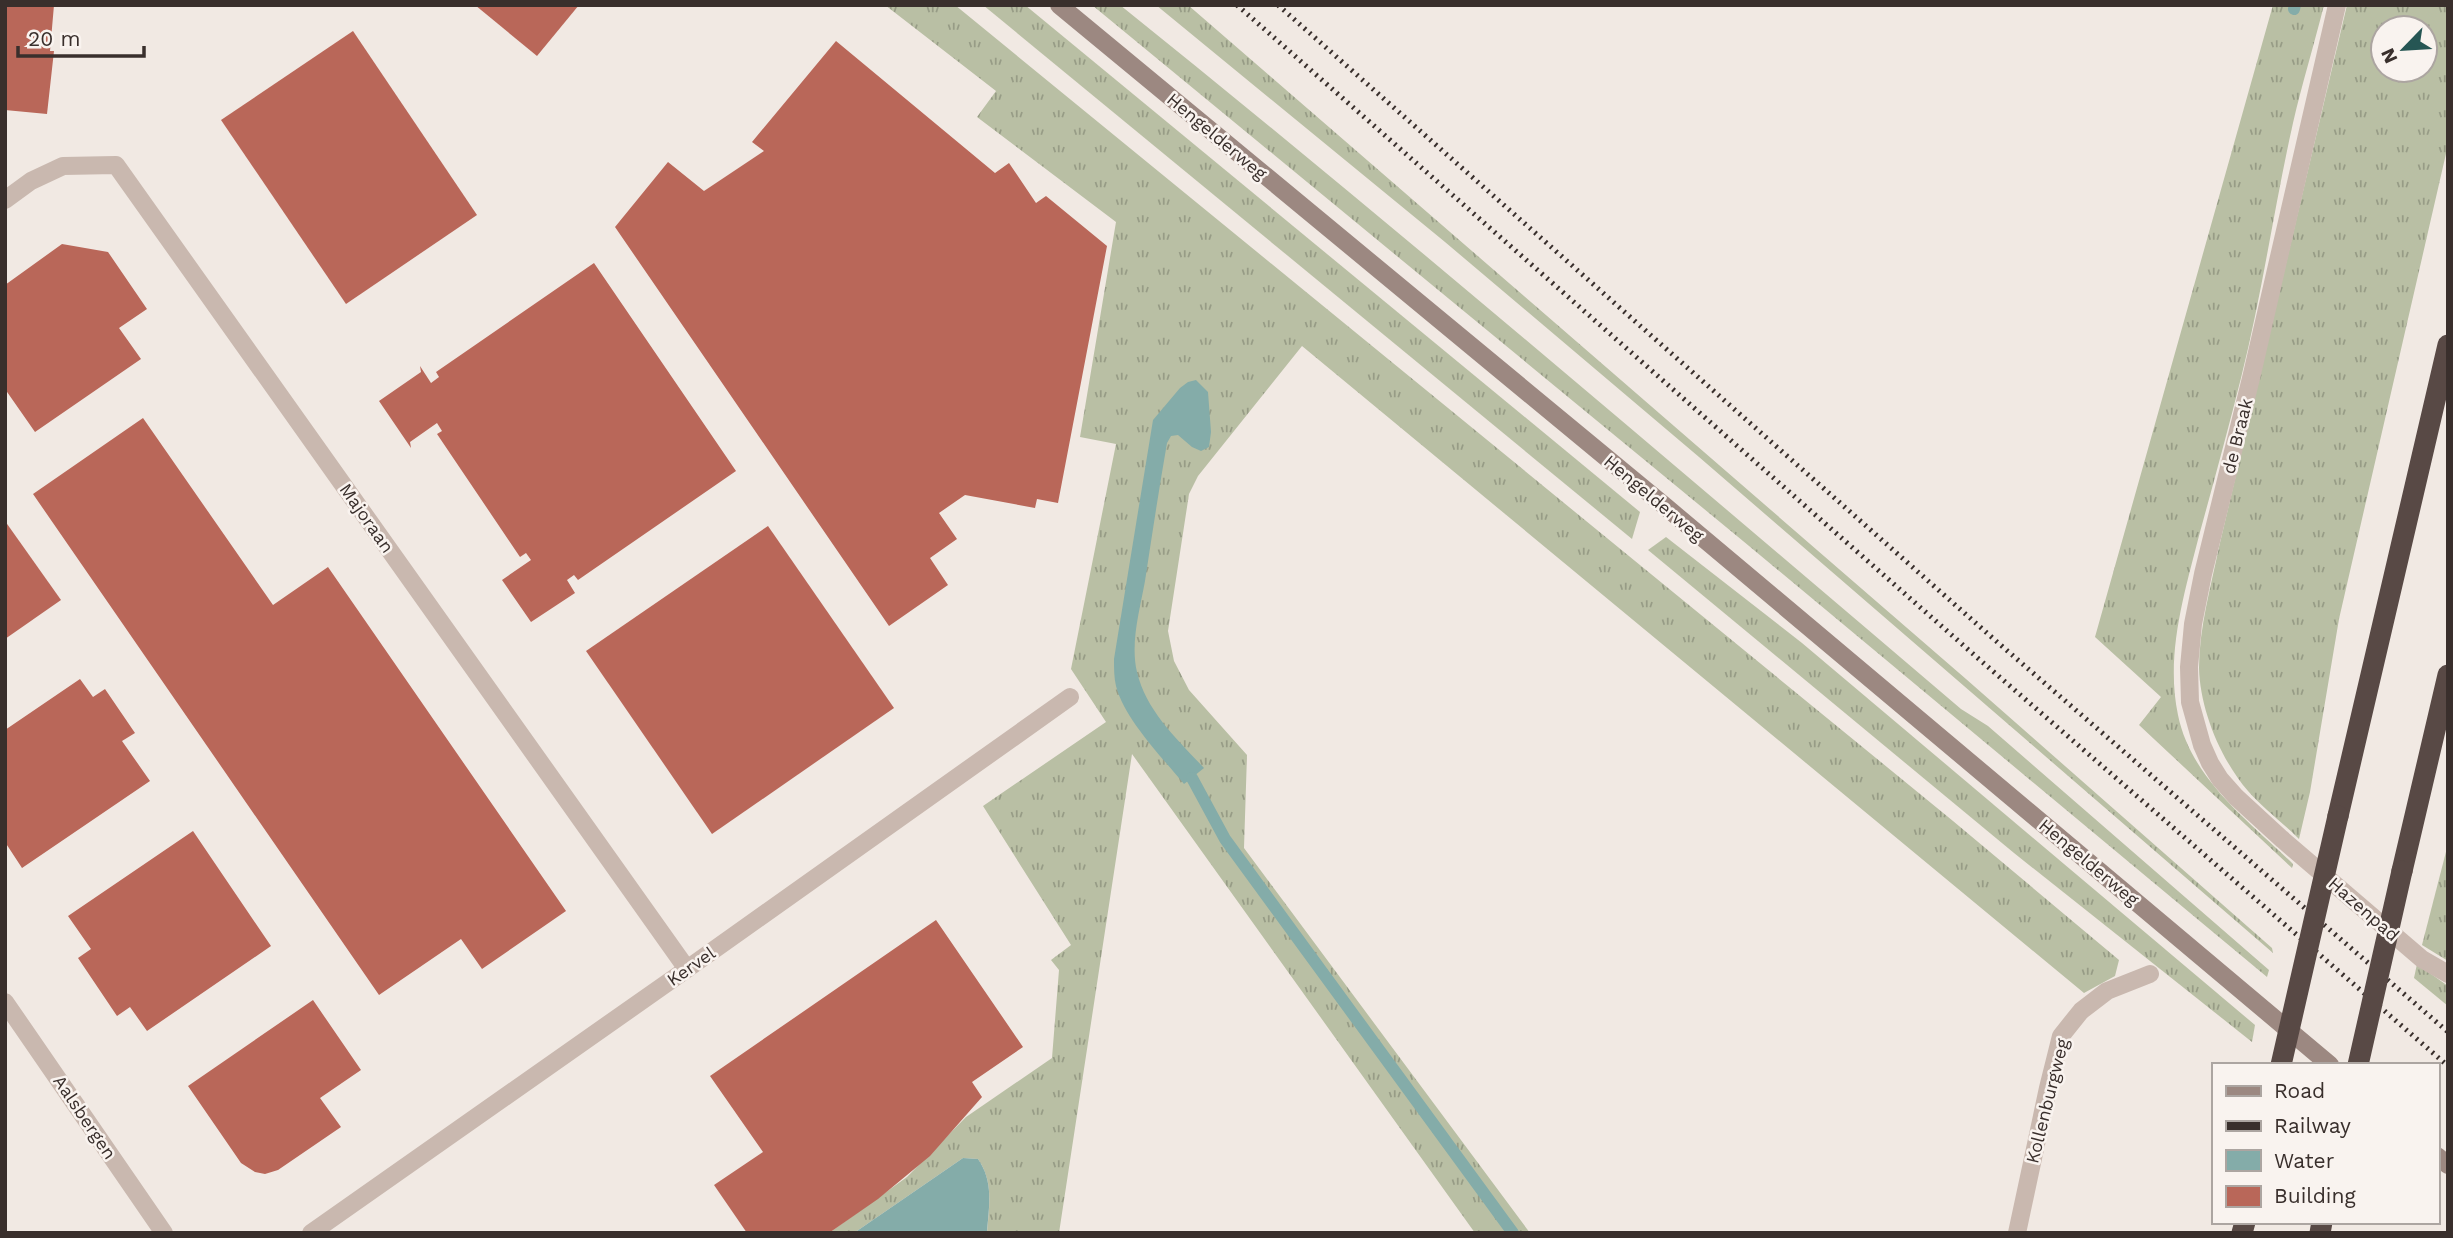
<svg xmlns="http://www.w3.org/2000/svg" width="2453" height="1238" viewBox="0 0 2453 1238" font-family="'Work Sans',sans-serif">
<style>
.grass{fill:url(#grass-tufts);fill-rule:evenodd}
.water{fill:#84aca9}
.lines{fill:none;stroke-linecap:round;stroke-linejoin:round}
.stream{stroke:#84aca9;stroke-width:12}
.building{fill:#b96759}
.minor{stroke:#c9b8af;stroke-width:18}
.secondary{stroke:#9c8881;stroke-width:18}
.motorway{stroke:#584945;stroke-width:21}
.rail{stroke:#392f2c;stroke-width:5;stroke-dasharray:2 5;stroke-linecap:butt}
.motorway-bridge{stroke:#584945;stroke-width:21}
.labels{text-anchor:middle;dominant-baseline:central;stroke-width:5;stroke-linejoin:round;paint-order:stroke}
.street-label{font-size:18px;fill:#392f2c;stroke:#f9f3ef}
</style>
<defs>
<pattern id="grass-tufts" width="24" height="20" patternUnits="userSpaceOnUse" patternTransform="scale(1.75)"><rect width="24" height="20" fill="#b9bfa4"/><path d="M3 7l-1-3M5 7V3M7 7l1-3M15 17l-1-3M17 17v-4M19 17l1-3" fill="none" stroke="#979c86"/></pattern>
</defs>
<rect width="100%" height="100%" fill="#f1e9e3"/>
<!-- grass -->
<g class="grass">
<path d="M885,5h70l998,816 166,139 -4,16 -31,17 -782,-647 -104,130 -9,18 -21,137 6,30 15,29 58,65 -3,93 286,385h-55l-343,-479 -73,479h-72c2,-27 7,-51 -9,-74l-15,-1 -109,75h-25l78,-56 59,-60 86,-59 7,-88 -8,-10 20,-15 -88,-139 123,-84 -35,-53 45,-225 -36,-7 36,-215 -139,-105 19,-26z"/>
<path d="M983,5h42l615,507 -8,27z"/>
<path d="M1092,5h28c285,229 562,467 841,704l27,17 281,244 -2,7 -524,-436z"/>
<path d="M1156,5h32l778,674 306,269 1,5 -574,-496 -254,-215z"/>
<path d="M2273,5h51c-10,40 -22,79 -31,118 -19,85 -31,171 -52,255 -13,52 -27,103 -41,154 -15,59 -35,122 -22,183 13,64 71,106 115,149l-1,4 -153,-143 22,-28 -66,-60z"/>
<path d="M2347,5h101v140l-109,474 -29,173 -11,47c-16,-16 -36,-31 -51,-48 -27,-31 -48,-81 -49,-123 0,-40 12,-82 20,-121zM2383,28h42v42h-42z"/>
<path d="M1666,537l136,106 453,382 -3,17 -238,-189 -366,-303z"/>
<path d="M2448,844v117l-26,-16z"/>
<path d="M2417,964l31,22v20l-34,-28z"/>
</g>
<!-- water -->
<g class="water">
<path d="M1196,380l12,12 3,40 -2,15 -8,4 -9,-4 -14,-12 -7,1 -4,7c-8,46 -15,92 -22,138 -5,28 -15,62 -8,91 9,39 41,68 67,96l-20,16c-22,-27 -59,-64 -68,-98 -2,-8 -2,-18 -2,-27l39,-239 27,-32 8,-6z"/>
<path d="M963,1158l15,1c16,23 11,47 9,74h-133z"/>
</g>
<g class="lines">
<!-- stream -->
<g class="stream">
<path d="M2294,9l1,-4"/>
<path d="M1192,778l33,61 288,394"/>
</g>
</g>
<!-- building -->
<g class="building">
<path d="M5,5h49l-4,46h4l-7,63 -42,-4z"/>
<path d="M475,5h104l-42,51z"/>
<path d="M353,31l124,184 -131,89 -125,-184z"/>
<path d="M836,41l159,132 14,-10 27,40 10,-7 61,50 -49,257 -21,-4 -2,9 -70,-13 -26,18 18,26 -27,19 18,27 -59,41 -274,-399 53,-65 36,29 60,-40 -12,-9z"/>
<path d="M62,244l46,8 39,57 -28,19 22,31 -106,73 -30,-43v-104z"/>
<path d="M594,263l142,208 -158,109 -4,-5 -7,5 8,13 -44,29 -29,-42 29,-20 -5,-7 -6,4 -83,-123 5,-3 -5,-8 -27,19 1,6 -32,-47 42,-29 -1,-6 11,17 8,-6 -3,-5z"/>
<path d="M143,418l130,187 55,-38 238,344 -84,58 -21,-30 -82,56 -346,-501z"/>
<path d="M5,521l56,79 -56,39z"/>
<path d="M768,526l126,182 -182,126 -126,-183z"/>
<path d="M80,679l13,18 12,-8 30,44 -13,8 28,40 -128,87 -17,-26v-112z"/>
<path d="M193,831l78,115 -124,85 -17,-24 -13,9 -39,-58 13,-9 -23,-33z"/>
<path d="M936,920l87,127 -51,35 10,15 -52,59 -52,43 -49,34h-82l-33,-48 49,-33 -53,-76z"/>
<path d="M313,1000l48,70 -41,28 21,29 -63,43 -13,4 -10,-2 -14,-9 -53,-77z"/>
</g>
<g class="lines">
<!-- minor -->
<g class="minor">
<path d="M2337,5l-85,369 -49,200 -10,50 -4,43 1,35 12,43 8,18 10,16 16,18 47,43 139,119 26,15"/>
<path d="M5,200l26,-19 32,-15 53,-1 571,804"/>
<path d="M5,1002l159,231"/>
<path d="M311,1233l376,-264 383,-272"/>
<path d="M2017,1233l31,-145 13,-52 20,-25 26,-20 43,-17"/>
</g>
<!-- secondary -->
<g class="secondary">
<path d="M1059,5l607,502 664,558"/>
<path d="M2437,1156l11,9"/>
</g>
<!-- motorway -->
<g class="motorway">
<path d="M2338,816l110,-471"/>
<path d="M2402,871l46,-196"/>
<path d="M2242,1233l3,-11"/>
<path d="M2320,1233l2,-11"/>
</g>
<!-- rail -->
<g class="rail">
<path d="M1237,5l743,655 468,406"/>
<path d="M1278,5l718,636 452,391"/>
</g>
<!-- motorway-bridge -->
<g class="motorway-bridge">
<path d="M2281,1065l57,-249"/>
<path d="M2358,1065l44,-194"/>
</g>
</g>
<g class="labels">
<!-- street labels -->
<g class="street-label">
<text transform="translate(1217 136) rotate(40)">Hengelderweg</text>
<text transform="translate(2237 436) rotate(-76)">de Braak</text>
<text transform="translate(1654 498) rotate(40)">Hengelderweg</text>
<text transform="translate(367 518) rotate(55)">Majoraan</text>
<text transform="translate(2089 862) rotate(40)">Hengelderweg</text>
<text transform="translate(2364 909) rotate(41)">Hazenpad</text>
<text transform="translate(691 966) rotate(-35)">Kervel</text>
<text transform="translate(2047 1101) rotate(-76)">Kollenburgweg</text>
<text transform="translate(85 1117) rotate(56)">Aalsbergen</text>
</g>
</g>
<!-- border -->
<rect width="2453" height="1238" fill="none" stroke="#392f2c" stroke-width="14"/>
<!-- legend -->
<rect x="2212" y="1063" width="228" height="161" fill="#f9f3ef" stroke="#aca5a1" stroke-width="2"/>
<rect x="2226" y="1086" width="35" height="10" fill="#9c8881" stroke="#aca5a1" stroke-width="2"/>
<text x="2274" y="1098" font-size="21" fill="#392f2c">Road</text>
<rect x="2226" y="1121" width="35" height="10" fill="#392f2c" stroke="#aca5a1" stroke-width="2"/>
<text x="2274" y="1133" font-size="21" fill="#392f2c">Railway</text>
<rect x="2226" y="1150" width="35" height="21" fill="#84aca9" stroke="#aca5a1" stroke-width="2"/>
<text x="2274" y="1168" font-size="21" fill="#392f2c">Water</text>
<rect x="2226" y="1186" width="35" height="21" fill="#b96759" stroke="#aca5a1" stroke-width="2"/>
<text x="2274" y="1203" font-size="21" fill="#392f2c">Building</text>
<!-- north arrow -->
<g transform="translate(2404 49) rotate(245)"><circle r="33" fill="#f9f3ef" stroke="#aca5a1" stroke-width="2"/>
<path d="M0-5L12 26L0 18L-12 26Z" fill="#265654"/>
<text y="-10" font-size="19" font-weight="bold" text-anchor="middle" fill="#392f2c">N</text>
</g>
<!-- scale -->
<path d="M18 46v10h126v-10" fill="none" stroke="#392f2c" stroke-width="3.5"/>
<text x="28" y="46" font-size="21" fill="#392f2c" stroke="#f9f3ef" stroke-width="5" paint-order="stroke">20 m</text>
</svg>
